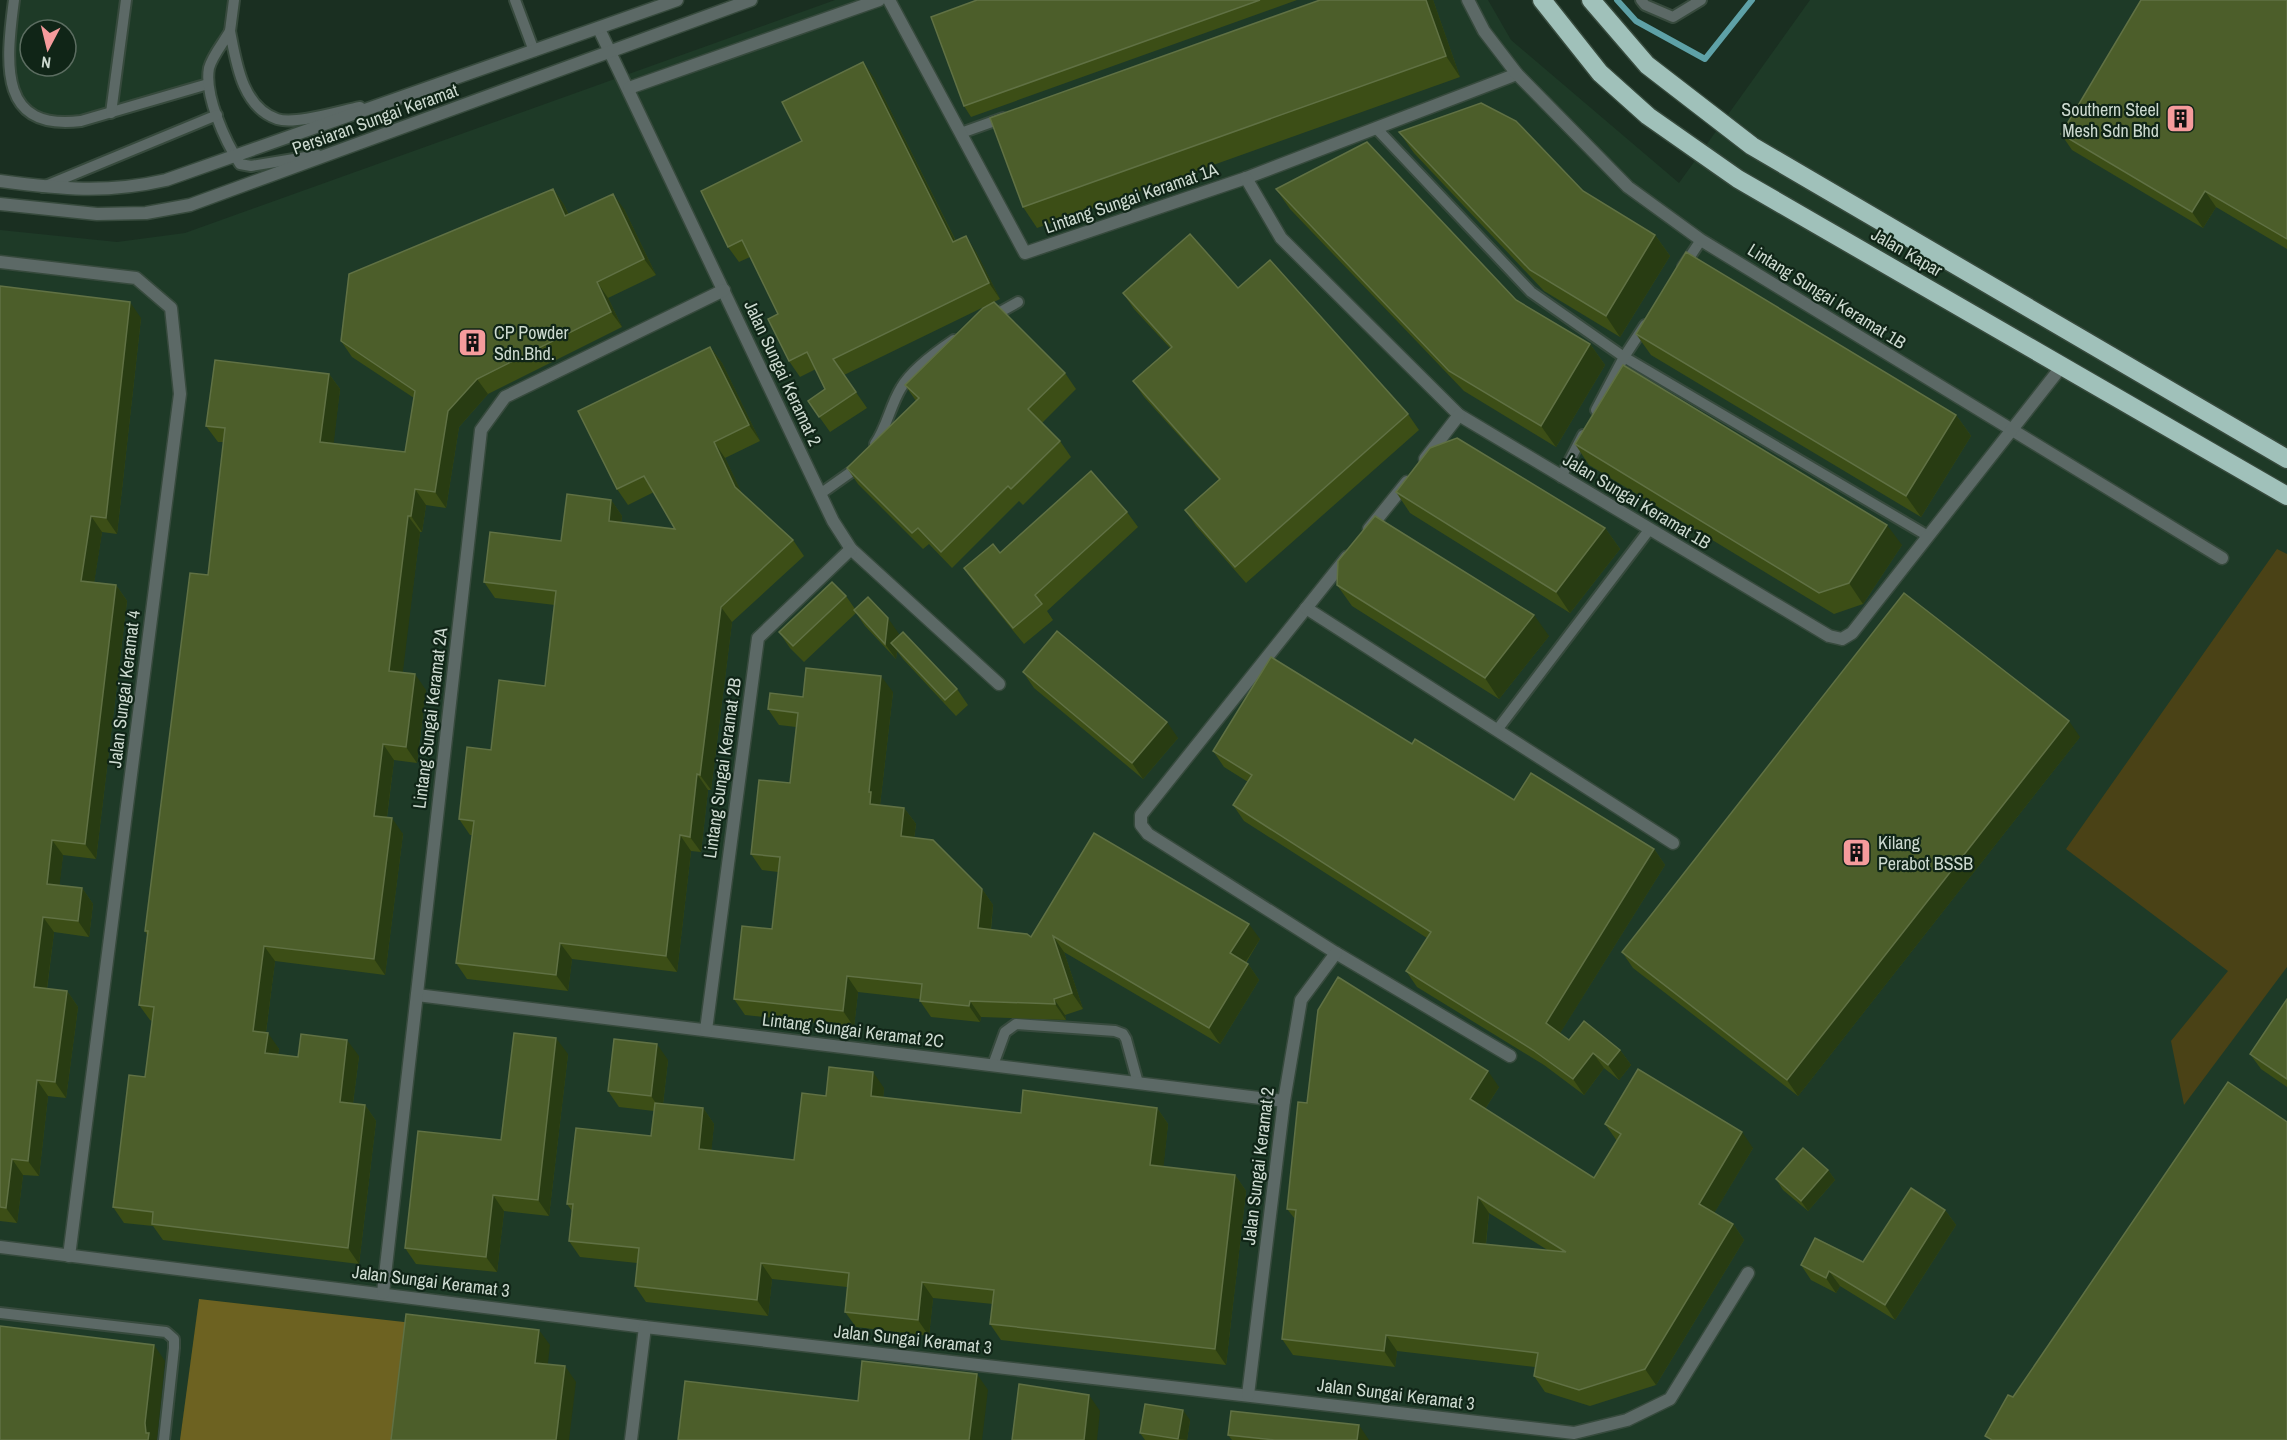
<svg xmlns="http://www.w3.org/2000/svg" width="2287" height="1440" viewBox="0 0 2287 1440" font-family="'Archivo Narrow',sans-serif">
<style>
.built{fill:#1e3a27;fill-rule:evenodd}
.green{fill:#4a4216}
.forest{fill:#6d6221}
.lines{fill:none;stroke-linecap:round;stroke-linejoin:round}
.stream{stroke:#5ea1a7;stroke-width:6}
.lane-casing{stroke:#374a3d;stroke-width:14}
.street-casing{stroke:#374a3d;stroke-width:15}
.highway-casing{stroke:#374a3d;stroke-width:21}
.lane{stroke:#5c6966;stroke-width:10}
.street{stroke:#5c6966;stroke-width:12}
.highway{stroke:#a0c1ba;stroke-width:18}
.wall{fill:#3c4e16;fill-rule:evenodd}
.shaded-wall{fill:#283c12}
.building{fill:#4c5e2a;stroke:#607144;stroke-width:1.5;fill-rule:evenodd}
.labels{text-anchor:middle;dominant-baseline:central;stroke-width:4.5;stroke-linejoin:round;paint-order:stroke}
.poi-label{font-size:18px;fill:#cddad0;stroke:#102517;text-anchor:start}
.street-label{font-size:18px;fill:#cddad0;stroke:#102517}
</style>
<rect width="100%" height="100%" fill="#1a2f21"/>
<!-- built -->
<g class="built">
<path d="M19,0h208l-4,29 -19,33 -1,18 -122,35 -20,3 -28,-4 -13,-10 -10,-32zM30,30h36v36h-36z"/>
<path d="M835,0h653l23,40 168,143 131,-183h477v1440h-2287v-1210l117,12 68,-9z"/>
</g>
<!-- green -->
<path class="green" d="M2277,549l10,5v413l-103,138 -13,-64 57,-70 -162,-122z"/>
<!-- forest -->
<path class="forest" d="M199,1299l214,24 -15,117h-218z"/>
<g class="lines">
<!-- stream -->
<path class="stream" d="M1617,0l19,21 69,38 47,-59"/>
<defs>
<g id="lane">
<path d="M14,0c-9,68 -14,131 67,121l127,-37"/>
<path d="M515,0l19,51"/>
<path d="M1641,0l4,5 28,12 28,-17"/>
<path d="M230,31l4,-31"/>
<path d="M111,113l15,-113"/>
<path d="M1376,128l155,164 93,65 304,179"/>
<path d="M961,133l42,-15"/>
<path d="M318,155l-67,11 -11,-2c-15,-23 -36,-69 -31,-96 3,-12 15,-26 21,-37 6,31 12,76 47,88 18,6 63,-8 83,-12"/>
<path d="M43,187l174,-72"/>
<path d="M1683,267l18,-27"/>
<path d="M993,316l25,-14"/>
<path d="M1596,410l28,-53 21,-32"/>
<path d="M875,444c12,-17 15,-38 26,-56 11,-19 35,-36 53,-48"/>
<path d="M1561,477l22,-42"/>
<path d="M820,494l41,-29"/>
<path d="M1497,730l152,-200"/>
<path d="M993,1065l12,-33 11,-8 99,7 8,3 3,5 12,44"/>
<path d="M0,1313l166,19 8,7v9l-10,92"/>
</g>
<g id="street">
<path d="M889,0l136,253 221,-75 271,-104"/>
<path d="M1468,0l16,31 33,43 111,113 73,53 521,318"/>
<path d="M599,29l234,492 18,28 148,135"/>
<path d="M629,88l250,-88"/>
<path d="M1246,178l35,60 178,177 370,221 13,3 10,-6 210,-267"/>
<path d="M0,181c61,8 105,13 166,-1l511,-180"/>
<path d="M0,204l97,10 49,-1 44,-8 561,-205"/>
<path d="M0,262l136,16 35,30 9,86 -111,862"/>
<path d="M1425,459l34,-44"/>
<path d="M1369,529l38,-47"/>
<path d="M1347,557l-206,258v10l7,9 188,119 174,103"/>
<path d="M1306,608l367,235"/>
<path d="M417,995l867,106"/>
<path d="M706,1030l52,-392 93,-89"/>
<path d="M0,1247l645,80 929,106 53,-13 43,-21 78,-126"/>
<path d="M383,1293l98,-863 24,-33 219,-107"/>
<path d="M1248,1395l36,-294 17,-101 35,-47"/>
<path d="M631,1440l14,-113"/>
</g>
<g id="highway">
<path d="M1542,0l58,73 48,43 90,63 549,317"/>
<path d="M1591,0l56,65 105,81 535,313"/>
</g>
</defs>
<!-- lane casing -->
<use href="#lane" class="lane-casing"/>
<!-- street casing -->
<use href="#street" class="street-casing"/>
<!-- highway casing -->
<use href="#highway" class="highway-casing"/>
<!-- lane -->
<use href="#lane" class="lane"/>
<!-- street -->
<use href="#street" class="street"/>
<!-- highway -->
<use href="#highway" class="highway"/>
</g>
<!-- wall -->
<g class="wall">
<path d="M977,0h320l-326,117 -7,-11z"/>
<path d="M1433,0l27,77 -423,151 -14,-21z"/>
<path d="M2287,0v249l-71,-42 -13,21 -131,-78 -11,-16z"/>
<path d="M863,62l11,16 82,163 20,11 24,47 -6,3 71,71 11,16 -34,34 18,18 11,16 -48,48 -4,-4 -67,67 -23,-24 -6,5 -65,-65 -11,-16 69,-67 -11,-16 87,-82 -148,72 23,33 -37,24 -22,-31 17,-12 -9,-20 -16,8 -11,-16 -11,-47 -28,-57 -11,5 -11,-15 74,-106z"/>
<path d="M1399,132l184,59 72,44 15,21 -50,81 -76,-46 -130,-138z"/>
<path d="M553,189l11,16 5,10 55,-6 32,66 -48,23 14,29 -134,67 -29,33 -13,81 -20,-3 -4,27h-2l-18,140 24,18 -9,73 -23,-3 -7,57 16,17 -18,141 -110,-14 -9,71 13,17 -1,5 20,3 61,-1 -6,47 12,2 11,16 -17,143 -196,-24 -10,-14 -29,-3 -11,-16 32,-130 7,-56 -2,-1 -11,-15 8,-70 -2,-4 63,-356 16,-133h-6l-12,-16 123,-52 11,15 -7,55 72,8 9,-54 -62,-41 -11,-16z"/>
<path d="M1276,189l314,155 15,21 -49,82 -92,-56 -174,-182z"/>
<path d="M0,286l141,32 -24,216 -15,-2 -8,50 22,3 11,16 -31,258 -33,-4 -4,30 23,3 11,16 -4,33 -35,-5 -7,57 20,2 11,16 -12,91 -18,-2 -9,80 -16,-1 -6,48 -17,-2z"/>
<path d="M1238,288l170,126 11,16 -173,153 -50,-57 -11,-16 34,-30 -75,-83 -11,-16 37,-33 -36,-39 -11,-16z"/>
<path d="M1636,334l320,81 15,21 -50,81 -270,-162z"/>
<path d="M710,347l12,16 38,78 -35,17 16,34 52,48 11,16 -72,66 -21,168h-3l-7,62 -10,-1 -14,121 -105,-13 -4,32 -101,-12 -11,-16 16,-128h-2l-11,-16 32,-69 54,-64 10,-81 -60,-7 -11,-16 77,-41 50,-41 11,16 -1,7 54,6 -21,-37 -26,13 -11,-16z"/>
<path d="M1575,444l327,101 -39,59 -29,10 -245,-149z"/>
<path d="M1396,492l209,36 15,21 -50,64 -160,-100z"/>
<path d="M1127,512l11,15 -91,84 6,9 -29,24 -49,-60 -11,-16 36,-15z"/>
<path d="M1337,585l212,51 -50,63 -147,-93z"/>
<path d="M846,596l9,13 44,25v2l58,53 11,16 -12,11 -53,-57 -6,-8 -1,8 -31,-33 -9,-13 -52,49 -14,-14 -11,-16z"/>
<path d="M1023,672l155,66 -35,41 -109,-91z"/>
<path d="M893,692l-13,113 24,3 12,16 -2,14 68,51 11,16 -2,25 40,7 63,-104 166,106 -14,24 2,1 11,16 -39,64 -156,-92 19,57 -18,6 1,5 -85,-3 -1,5 -49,-5 -11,-16v-2l-62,-7 -4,35 -109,-12 -11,-16 38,-70 6,-57 -16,-2 -11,-16 39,-71 6,-56 -17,-2 -11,-16 35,-12z"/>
<path d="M2080,737l-282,359 -165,-128 -11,-16z"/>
<path d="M1412,744l102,56 140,49 11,16 -105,168 9,7 51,10 11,15 -12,15 -15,-12 -20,27 -40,-30 -127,-78 -11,-16 21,-33 -183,-117 -11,-16 15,-23 -24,-15 -11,-16z"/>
<path d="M2287,999v88l-26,-18 -11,-15z"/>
<path d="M568,1054l-19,162 -45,-5 -7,61 -81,-8 -11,-16 96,-108z"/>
<path d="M668,1060l-5,44 40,4 11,16 -3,27 83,9 32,-64 58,-8 -1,10 138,15 136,-5 11,16 -5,43 72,8 11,16 -20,174 -225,-25 -11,-16 3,-20 -60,-6 -4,38 -73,-9 -11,-15 2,-25 -75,-8 -4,37 -122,-14 -11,-16 2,-23 -57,-6 -11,-16 3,-30 -5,-7 84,-68 3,-25 -35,-4 -11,-16z"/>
<path d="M1499,1087l-14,22 109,69 23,-37 -12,-17 148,24 -39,65 19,11 11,16 -88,145 -66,21 -45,-14 -11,-16 1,-9 -138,-16 -2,16 -102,-12 -11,-16 13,-120 -8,-10 20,-106zM1489,1213l60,38 -63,-7z"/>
<path d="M1828,1170l7,10 -27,31 -25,-21 -7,-11z"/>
<path d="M1945,1210l11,15 -61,95 -55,-34 -4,7 -25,-13 -10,-15 62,-3z"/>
<path d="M1190,1420l-3,20h-42l-5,-7z"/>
<path d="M1228,1435l141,5h-137z"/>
</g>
<!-- shaded-wall -->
<g class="shaded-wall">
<path d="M1426,0h7l27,77 -14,-21z"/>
<path d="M863,62l11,16 90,180 -11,-16z"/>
<path d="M553,189l11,16 12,27 -11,-16z"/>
<path d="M2205,191l11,16 -13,21 -11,-16z"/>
<path d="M613,194l11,15 32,66 -12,-16z"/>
<path d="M1655,235l15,21 -50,81 -14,-21z"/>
<path d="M966,236l10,16 24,47 -11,-16z"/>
<path d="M597,282l11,16 14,29 -11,-15z"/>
<path d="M130,302l11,16 -24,216 -11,-16z"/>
<path d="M1590,344l15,21 -49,82 -15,-21z"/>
<path d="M710,347l12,16 38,78 -11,-16z"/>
<path d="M329,374l11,15 -8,69 -12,-16z"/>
<path d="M477,379l11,15 -29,33 -13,81 -11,-16 13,-81z"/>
<path d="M1956,415l15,21 -50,81 -15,-21z"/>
<path d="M714,442l11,16 21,44 -11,-15z"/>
<path d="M415,489l11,16 -4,27 -11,-16z"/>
<path d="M611,500l11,16 -2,21 -11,-16z"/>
<path d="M91,516l11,16 -10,64 -11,-15z"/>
<path d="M408,516l12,16 -19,155 -12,-16z"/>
<path d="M1887,525l15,20 -39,59 -14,-21z"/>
<path d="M1605,528l15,21 -50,64 -14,-21z"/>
<path d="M116,585l11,16 -31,258 -11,-15z"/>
<path d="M721,607l11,15 -21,168 -11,-15z"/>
<path d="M1534,615l15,21 -50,63 -14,-21z"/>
<path d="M888,618l11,16 -2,15 -6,-6 6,8 -1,8 -11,-15z"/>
<path d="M415,674l11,16 -9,73 -11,-16z"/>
<path d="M881,676l12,16 -13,113 -10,-1 -1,-12z"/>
<path d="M2069,721l11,16 -282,359 -11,-16z"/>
<path d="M1167,722l11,16 -35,41 -11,-16z"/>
<path d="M383,744l11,16 -9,71 -11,-15z"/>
<path d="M697,774l11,16 -7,62 -11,-15z"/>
<path d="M904,808l12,16 -4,28 -11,-16z"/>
<path d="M392,818l11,16 -18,141 -11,-16z"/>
<path d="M680,835l11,16 -14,121 -11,-16z"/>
<path d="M52,840l11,15 -5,44 -11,-15z"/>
<path d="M1654,849l11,16 -108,173 -11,-15z"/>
<path d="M82,888l11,16 -4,33 -11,-16z"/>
<path d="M982,889l11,16 -4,39 -11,-16z"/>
<path d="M43,917l11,15 -9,71 -11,-16z"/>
<path d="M1249,924l11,15 -19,30 -11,-16z"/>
<path d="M1053,936l11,16 19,57 -11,-16z"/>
<path d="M560,943l12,16 -4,32 -12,-16z"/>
<path d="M264,946l11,15 -11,86 -11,-16z"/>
<path d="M1248,964l11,16 -39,64 -11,-16z"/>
<path d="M847,976l11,16 -4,35 -11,-16z"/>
<path d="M67,991l11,16 -12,91 -11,-16z"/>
<path d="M1054,999l11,16 1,5 -11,-16z"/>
<path d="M970,1001l11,16 -1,5 -11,-16z"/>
<path d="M268,1033l11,16 -3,20 -11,-16z"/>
<path d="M556,1038l12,16 -19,162 -11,-16z"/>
<path d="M347,1040l12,16 -8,62 -11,-16z"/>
<path d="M657,1044l11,16 -6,52 -11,-16z"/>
<path d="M1620,1050l11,15 -12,15 -11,-15z"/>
<path d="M1593,1053l11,15 -20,27 -11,-16z"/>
<path d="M1488,1071l11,16 -18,28 -11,-16z"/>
<path d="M873,1072l11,16 -2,24 -11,-16z"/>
<path d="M37,1080l11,16 -9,80 -11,-15z"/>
<path d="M365,1105l11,16 -17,143 -11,-16z"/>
<path d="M703,1108l11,16 -4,41 -11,-16z"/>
<path d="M1157,1108l11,16 -6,57 -12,-16z"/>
<path d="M1742,1132l11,16 -43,72 -11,-16z"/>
<path d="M12,1159l11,16 -6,48 -11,-15z"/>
<path d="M1828,1170l7,10 -27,31 -7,-10z"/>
<path d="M1235,1175l11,16 -20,174 -11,-16z"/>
<path d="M493,1195l11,16 -7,61 -11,-15z"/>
<path d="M1478,1197l11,16 -5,46 -11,-16z"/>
<path d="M1945,1210l11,15 -61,95 -10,-15z"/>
<path d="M1733,1224l11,16 -88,145 -11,-16z"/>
<path d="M761,1263l11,16 -4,37 -11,-16z"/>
<path d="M1829,1271l11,15 -4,7 -10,-15z"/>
<path d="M922,1282l11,16 -4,38 -11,-16z"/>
<path d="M539,1330l11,15 -4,34 -11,-16z"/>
<path d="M1386,1335l11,16 -2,16 -11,-16z"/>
<path d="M154,1345l11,16 -8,79h-9l-2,-7 -1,-10z"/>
<path d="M565,1366l11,16 -7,58h-13z"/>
<path d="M977,1374l11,16 -6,50h-13z"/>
<path d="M1089,1395l11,16 -3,29h-13z"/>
<path d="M1183,1410l7,10 -3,20 -9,-1z"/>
<path d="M1359,1425l10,15h-12z"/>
</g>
<!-- building -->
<g class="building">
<path d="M977,0h283l-296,106 -33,-89z"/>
<path d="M1320,0h106l20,56 -423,151 -33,-89z"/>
<path d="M2141,0h146v239l-82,-48 -13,21 -131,-78z"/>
<path d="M863,62l90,180 13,-6 23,47 -156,76 23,33 -37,25 -11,-16 17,-12 -18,-37 -18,9 -21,-42 10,-5 -36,-74 -14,7 -27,-56 101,-50 -20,-39z"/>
<path d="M1481,103l35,18 67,70 72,44 -49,81 -76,-46 -131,-138z"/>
<path d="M1367,142l149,158 74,44 -49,82 -92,-55 -173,-182z"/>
<path d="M553,189l12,27 48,-22 31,65 -47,23 14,30 -134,67 -29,32 -13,81 -20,-3 -4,27h-3l-19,155 26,3 -9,73 -23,-3 -9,72 18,2 -18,141 -110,-13 -11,85 15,2 -3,20 33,4 3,-23 46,6 -7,62 25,3 -17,143 -196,-24 1,-12 -40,-5 16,-132 16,2 9,-70 -15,-2 9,-74h-3l45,-358 18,2 9,-78 8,-69 -19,-2 9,-66 114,14 -9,68 85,10 10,-61 -74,-50 8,-67z"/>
<path d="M1190,234l48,54 32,-28 138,154 -173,153 -50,-57 35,-31 -87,-98 39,-34 -49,-54z"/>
<path d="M1686,252l270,163 -50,81 -270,-162z"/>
<path d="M0,286l130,16 -24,216 -15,-2 -10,65 35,4 -31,259 -33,-4 -5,44 35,4 -4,33 -35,-4 -9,70 33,4 -12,91 -18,-2 -9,81 -16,-2 -6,49 -6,-1z"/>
<path d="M994,302l71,71 -37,36 32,32 -49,48 -3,-3 -67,66 -23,-24 -6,5 -65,-65 72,-70 -14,-13 78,-77z"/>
<path d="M710,347l39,78 -35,17 21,45 58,53 -72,67 -21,168 -3,-1 -7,63 -10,-2 -14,121 -106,-13 -4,32 -100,-12 18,-142 -15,-2 8,-72 24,3 8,-70 46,6 11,-95 -72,-9 6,-50 71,9 6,-47 44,6 -2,21 66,8 -31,-53 -27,13 -39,-78z"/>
<path d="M1623,365l264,160 -38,58 -30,10 -244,-149z"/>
<path d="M1457,438l148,90 -49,64 -160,-100 34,-44z"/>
<path d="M1091,471l36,41 -92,83 7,9 -29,24 -49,-60 29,-24 7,9z"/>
<path d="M1375,516l159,99 -49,63 -148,-93 1,-24z"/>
<path d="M832,582l14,14 -53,50 -14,-14z"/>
<path d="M1904,593l165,128 -282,359 -165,-128z"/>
<path d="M868,597l20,21 -3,26 -31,-34z"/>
<path d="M1057,631l110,91 -35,41 -109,-91z"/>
<path d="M903,632l54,57 -12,11 -54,-57z"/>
<path d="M1271,657l141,87 3,-5 99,61 17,-27 123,76 -108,174 23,17 15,-19 36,29 -12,15 -15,-12 -20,26 -40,-29 -127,-79 25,-39 -198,-127 19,-30 -39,-24z"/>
<path d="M806,668l75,8 -12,116h2l-1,12 34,4 -3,28 32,4 49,49 -4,39 49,6 4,3 63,-104 155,91 -19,29 18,11 -39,64 -156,-92 19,57 -18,6 1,5 -85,-3 -1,5 -49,-5 2,-17 -75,-8 -4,35 -109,-12 8,-73 30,3 8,-72 -29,-3 8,-74 31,3 8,-70 -30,-4 2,-16 33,4z"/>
<path d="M1338,977l150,94 -18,28 124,79 27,-44 -16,-10 33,-55 104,63 -43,72 34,20 -88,145 -66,21 -45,-14 4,-23 -152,-18 -2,16 -102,-12 14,-129 -9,-1 11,-107 9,1 11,-93zM1478,1197l88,55 -93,-9z"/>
<path d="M2287,999v80l-37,-25z"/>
<path d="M514,1033l42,5 -18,162 -45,-5 -7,62 -81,-9 13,-117 83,9z"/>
<path d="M614,1039l43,5 -6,52 -43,-5z"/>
<path d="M829,1067l44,5 -2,24 150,17 2,-23 134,18 -7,57 85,10 -20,174 -225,-25 4,-34 -72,-8 -4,38 -73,-8 4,-39 -88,-10 -4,37 -122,-14 4,-38 -70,-7 4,-37h-6l9,-76 75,8 4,-33 48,5 -4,41 95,11 8,-67 24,3z"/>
<path d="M2228,1082l59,40v318h-295l-7,-4 23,-41 5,2z"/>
<path d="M1803,1148l25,22 -27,31 -25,-22z"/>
<path d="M1911,1188l34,22 -60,95 -56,-34 -3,7 -25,-13 14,-27 48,24z"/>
<path d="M406,1314l133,16 -4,33 30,3 -9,74h-165z"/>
<path d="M0,1326l154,19 -9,78 1,10h3l-1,7h-148z"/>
<path d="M862,1361l115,13 -8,66h-291l7,-59 173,20z"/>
<path d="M1019,1384l70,11 -5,45h-72z"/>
<path d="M1145,1404l38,6 -5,29 -38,-6z"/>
<path d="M1231,1411l128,14 -2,15h-82l-47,-5z"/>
</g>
<!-- icons -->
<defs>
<symbol id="building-square" viewBox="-11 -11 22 22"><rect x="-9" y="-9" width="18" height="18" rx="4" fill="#f59b9c" stroke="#102517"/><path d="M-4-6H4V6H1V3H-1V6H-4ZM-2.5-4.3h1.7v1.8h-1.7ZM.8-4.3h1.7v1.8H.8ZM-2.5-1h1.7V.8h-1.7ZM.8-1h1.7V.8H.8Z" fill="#111"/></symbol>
</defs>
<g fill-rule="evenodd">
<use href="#building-square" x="2164" y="102" width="33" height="33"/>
<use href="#building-square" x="456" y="326" width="33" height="33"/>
<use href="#building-square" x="1840" y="836" width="33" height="33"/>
</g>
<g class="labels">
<!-- poi labels -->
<g class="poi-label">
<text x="2159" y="109" text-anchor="end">Southern Steel<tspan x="2159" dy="21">Mesh Sdn Bhd</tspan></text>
<text x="494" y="332">CP Powder<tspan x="494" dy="21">Sdn.Bhd.</tspan></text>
<text x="1878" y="842">Kilang<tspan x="1878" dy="21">Perabot BSSB</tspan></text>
</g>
<!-- street labels -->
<g class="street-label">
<text transform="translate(375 119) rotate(-20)">Persiaran Sungai Keramat</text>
<text transform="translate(1131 198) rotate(-19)">Lintang Sungai Keramat 1A</text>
<text transform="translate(1907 252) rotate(30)">Jalan Kapar</text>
<text transform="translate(1827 296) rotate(32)">Lintang Sungai Keramat 1B</text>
<text transform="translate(783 373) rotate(65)">Jalan Sungai Keramat 2</text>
<text transform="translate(1637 501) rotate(31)">Jalan Sungai Keramat 1B</text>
<text transform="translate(124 689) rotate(-83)">Jalan Sungai Keramat 4</text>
<text transform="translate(430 718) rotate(-83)">Lintang Sungai Keramat 2A</text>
<text transform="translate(722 768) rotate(-82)">Lintang Sungai Keramat 2B</text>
<text transform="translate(853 1030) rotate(7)">Lintang Sungai Keramat 2C</text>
<text transform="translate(1258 1166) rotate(-83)">Jalan Sungai Keramat 2</text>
<text transform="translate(431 1281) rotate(7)">Jalan Sungai Keramat 3</text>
<text transform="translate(913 1339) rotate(6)">Jalan Sungai Keramat 3</text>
<text transform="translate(1396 1394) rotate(7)">Jalan Sungai Keramat 3</text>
</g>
</g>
<!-- north arrow -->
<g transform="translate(48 48) rotate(187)"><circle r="28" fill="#102517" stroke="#5c6d61" stroke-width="1.5"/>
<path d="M0-4.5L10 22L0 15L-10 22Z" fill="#f59b9c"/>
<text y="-9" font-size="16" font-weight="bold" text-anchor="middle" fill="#cddad0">N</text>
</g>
</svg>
